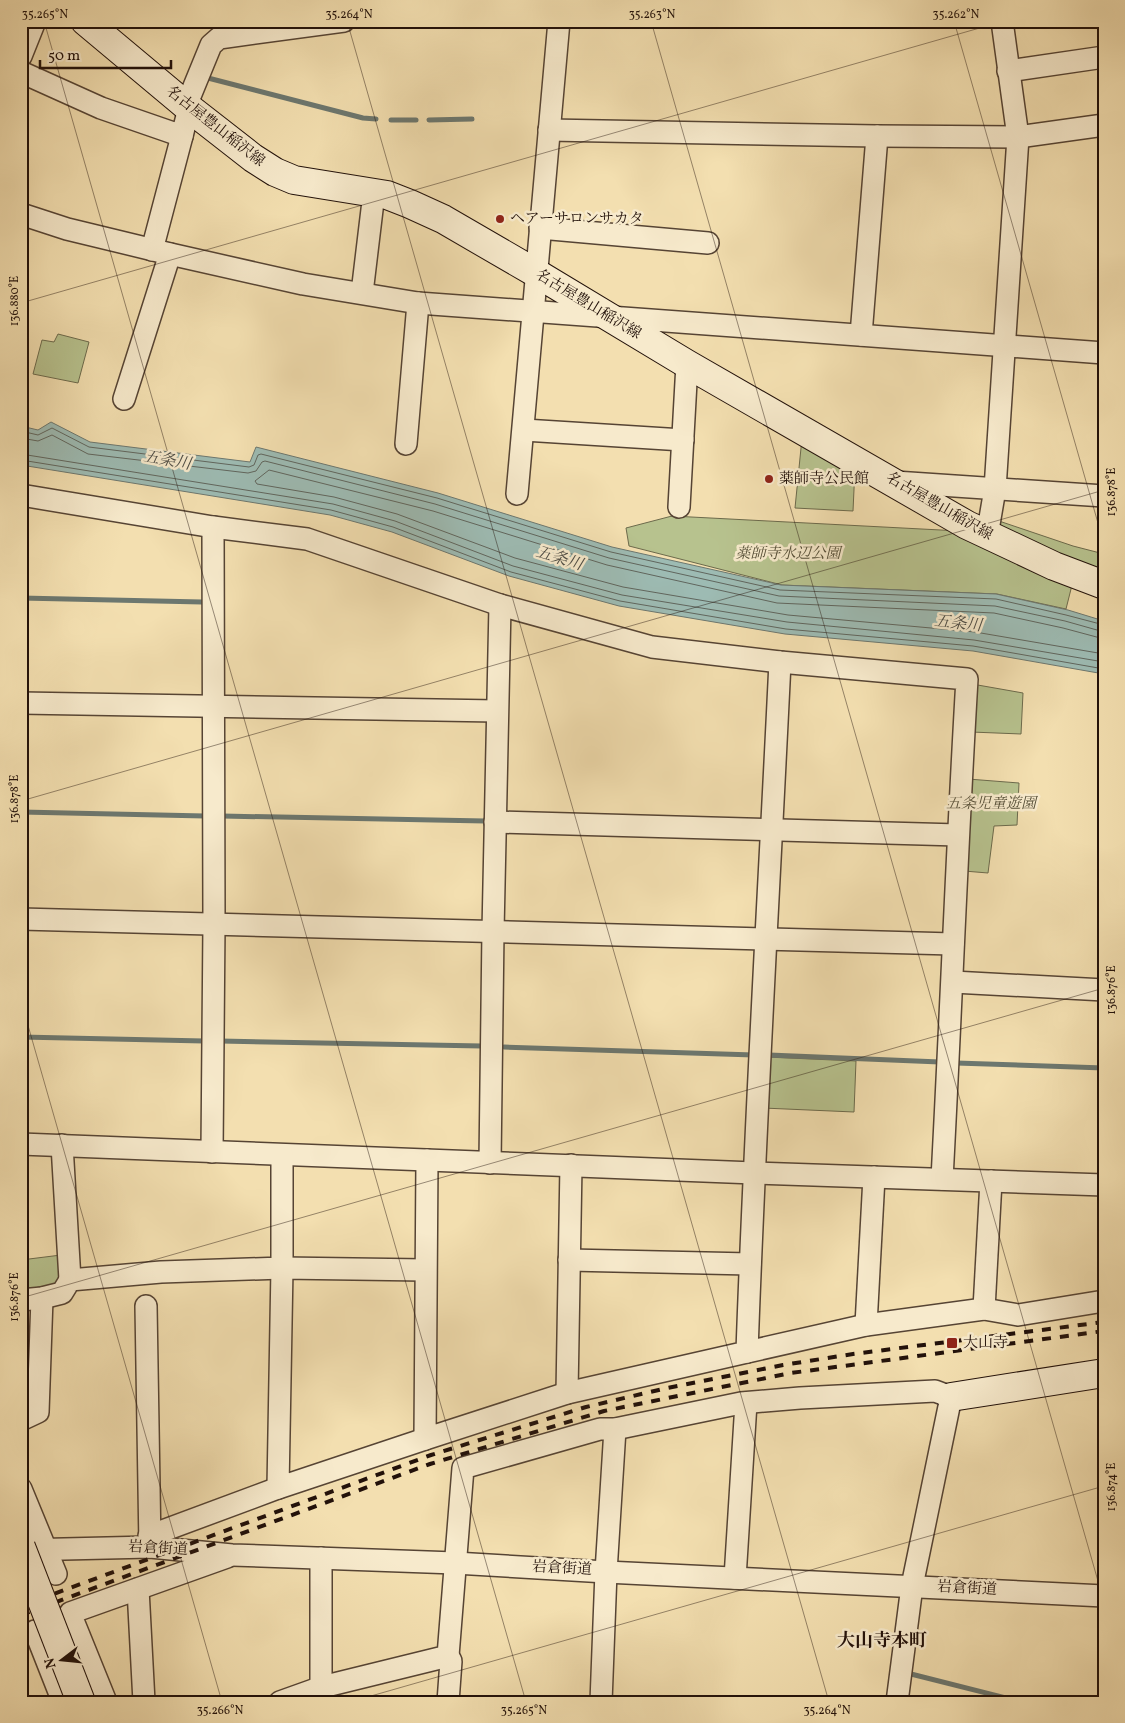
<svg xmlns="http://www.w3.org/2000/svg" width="1125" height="1723" viewBox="0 0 1125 1723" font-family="Vollkorn,'Noto Serif JP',serif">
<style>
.green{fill:#b7c28e;stroke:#6c6a4c}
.water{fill:#9dbbb3;stroke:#6c776f}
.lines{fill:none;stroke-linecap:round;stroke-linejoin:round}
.shore{stroke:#60665e;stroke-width:1}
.stream{stroke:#6c776f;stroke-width:5}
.street-casing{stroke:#564434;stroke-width:24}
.secondary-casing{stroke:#22110a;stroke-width:30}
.street{stroke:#f7eacc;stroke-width:21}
.secondary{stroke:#f7eacc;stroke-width:28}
.rail{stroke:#22110a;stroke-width:4;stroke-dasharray:9 9;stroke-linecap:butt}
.secondary-bridge-casing{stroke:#22110a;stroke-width:30;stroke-linecap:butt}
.secondary-bridge{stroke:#f7eacc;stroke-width:28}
.ticks{fill:none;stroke:#22110a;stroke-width:1;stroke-opacity:0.45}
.poi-dot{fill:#8f2418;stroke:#f7eacc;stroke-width:2}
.labels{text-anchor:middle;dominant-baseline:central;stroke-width:5;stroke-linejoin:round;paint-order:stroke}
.street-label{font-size:15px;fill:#22110a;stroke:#f7eacc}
.poi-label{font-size:15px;fill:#22110a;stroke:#f7eacc;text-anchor:start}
.park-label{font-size:15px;font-style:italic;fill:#564f38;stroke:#f7eacc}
.water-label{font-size:16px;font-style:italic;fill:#4d4c45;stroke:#f7eacc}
.quarter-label{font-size:18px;font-weight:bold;fill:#22110a;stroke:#f7eacc}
.neatline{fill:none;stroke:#22110a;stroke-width:2}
.ticks-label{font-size:12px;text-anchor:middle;fill:#22110a}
</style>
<rect width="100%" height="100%" fill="#f3dfb0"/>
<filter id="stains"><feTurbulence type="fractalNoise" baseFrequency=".004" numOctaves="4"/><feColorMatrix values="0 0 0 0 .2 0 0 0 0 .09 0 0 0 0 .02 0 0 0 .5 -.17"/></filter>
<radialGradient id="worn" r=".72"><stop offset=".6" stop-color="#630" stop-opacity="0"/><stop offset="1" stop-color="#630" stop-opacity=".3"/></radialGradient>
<!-- green -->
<g class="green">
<path d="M58,334l31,8 -11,41 -45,-9 9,-34 12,2z"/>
<path d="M802,438l53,30 -2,43 -58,-3z"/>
<path d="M672,516l288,15 113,50 -7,28 -69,-15 -215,-9 -153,-39 -3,-18z"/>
<path d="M996,520l77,26 31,8v18l-108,-43z"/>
<path d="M972,684l51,9 -2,41 -50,-2z"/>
<path d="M968,779l51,4 -2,42 -23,1 -6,47 -24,-2z"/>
<path d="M766,1057l90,4 -2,51 -91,-4z"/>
<path d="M61,1255l1,28 -41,11v-34z"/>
</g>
<!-- water -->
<path class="water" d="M51,422l39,20 160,20 6,-15 182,46 174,54 169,38 215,9 72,16 36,11v53l-131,-23 -188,-17 -166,-28 -110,-30 -117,-44 -62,-17 -309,-50v-39l17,4z"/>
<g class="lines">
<!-- shore -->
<g class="shore">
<path d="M21,431l17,4 14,-7 37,19 160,20 5,-2 4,-10 3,-1 176,44 174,54 169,38 216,9 70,16 38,10"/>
<path d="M21,438l17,3 14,-6 36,19 160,19 8,-2 6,-9 3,-1 170,43 174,54 170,38 216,10 70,15 39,11"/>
<path d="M21,454l312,50 62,17 118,45 109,29 165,27 187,18 130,22"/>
<path d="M21,460l310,50 62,17 118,45 109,29 166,28 187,17 131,23"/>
<path d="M1104,639l-41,-11 -69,-15 -217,-10 -170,-38 -174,-54 -164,-41 -14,11 2,3 77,13 63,17 118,44 108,29 165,28 187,17 129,22"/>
</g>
<!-- stream -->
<g class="stream">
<path d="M208,78l155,40 13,1"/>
<path d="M391,120h25"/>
<path d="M429,120l43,-1"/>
<path d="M21,598l181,4"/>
<path d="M21,812l184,4"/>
<path d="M222,816l263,5"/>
<path d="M21,1037l183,4"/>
<path d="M220,1041l262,5"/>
<path d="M504,1047l250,8"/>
<path d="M769,1055l171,7"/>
<path d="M956,1063l148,5"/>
<path d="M911,1674l111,28"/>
</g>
<defs>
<g id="street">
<path d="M21,56l14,-35"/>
<path d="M1008,71l96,-14"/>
<path d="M21,72l80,36 81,28 7,-28"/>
<path d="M186,106l25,-61 8,-7 125,-17"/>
<path d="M549,130l328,6 141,1 86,-12"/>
<path d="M21,214l46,15 103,25 133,30 115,19 686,50"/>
<path d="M540,228l168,15"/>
<path d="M152,250l30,-114"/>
<path d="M362,293l12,-100"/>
<path d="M861,335l16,-199"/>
<path d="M124,399l46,-145"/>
<path d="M524,430l159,10"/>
<path d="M406,444l12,-141"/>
<path d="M895,482l209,14"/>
<path d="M517,494l42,-473"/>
<path d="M21,495l192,32 94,12 193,66 152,42 128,15 187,17c-10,166 -16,333 -25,500"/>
<path d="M679,507l8,-143"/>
<path d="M987,536l8,-47 23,-352 -16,-116"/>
<path d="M21,703l476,8"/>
<path d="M495,822l463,13"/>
<path d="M21,919l932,25"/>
<path d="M953,982l151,8"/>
<path d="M21,1144l733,29 350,12"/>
<path d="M62,1145l8,135"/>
<path d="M212,1152l2,-228 -1,-397"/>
<path d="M427,1160l-2,279 142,-46 180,-41c8,-230 22,-460 33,-690"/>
<path d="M490,1163l3,-232 7,-326"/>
<path d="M569,1260l181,4"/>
<path d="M21,1300l21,-2 20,-5 8,-13 91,-8 121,-4v-113"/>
<path d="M146,1306l4,241"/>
<path d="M984,1309l7,-128"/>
<path d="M866,1325l8,-148"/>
<path d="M747,1352l119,-27 118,-16 34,6 86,-14"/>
<path d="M567,1393l4,-228"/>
<path d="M21,1420l17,-8 4,-114"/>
<path d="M425,1439l-147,49 4,-220 143,2"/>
<path d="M21,1489l35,85"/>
<path d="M149,1536l129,-48"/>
<path d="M21,1550l129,-3 82,8 223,8 151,9 498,24"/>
<path d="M321,1558v142"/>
<path d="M735,1578l11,-175"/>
<path d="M138,1589l6,113"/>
<path d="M35,1631l28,71"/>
<path d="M448,1656l3,5 -3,41"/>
<path d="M106,1702l-36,-89 157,-56"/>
<path d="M280,1702l42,-15 126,-31 15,-188 137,-39h15l126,-26 59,-5 135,-7 16,6 -39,189 -15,116"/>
<path d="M601,1702l5,-130 9,-143"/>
</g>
<g id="secondary">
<path d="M85,21l104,87 64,50 22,14 19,8 93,15 23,9 33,15 93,54 151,91 280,161 87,41 50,19"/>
<path d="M951,1397l153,-24"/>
</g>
</defs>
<!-- street casing -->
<use href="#street" class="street-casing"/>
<!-- secondary casing -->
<use href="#secondary" class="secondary-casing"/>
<!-- street -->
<use href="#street" class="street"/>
<!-- secondary -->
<use href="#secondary" class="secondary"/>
<!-- rail -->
<g class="rail">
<path d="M21,1606l410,-151 155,-48 81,-19 116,-23 70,-11 251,-32"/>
<path d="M21,1615l409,-151 174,-53 187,-38 313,-42"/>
</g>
<defs>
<path id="secondary-bridge" d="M21,1547l60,155"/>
</defs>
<!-- secondary-bridge casing -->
<use href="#secondary-bridge" class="secondary-bridge-casing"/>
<!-- secondary-bridge -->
<use href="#secondary-bridge" class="secondary-bridge"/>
</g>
<!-- ticks -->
<path class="ticks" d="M44,21l482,1681M347,21l482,1681M651,21l453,1581M954,21l150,523M21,303l983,-282M21,801l1083,-311M21,1001l201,701M21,1298l1083,-310M350,1702l754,-216"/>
<!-- markers -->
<g class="poi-dot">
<circle cx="500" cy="219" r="5"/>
<circle cx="769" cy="479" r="5"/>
<rect x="946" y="1337" width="12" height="12" rx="2.5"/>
</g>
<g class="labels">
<!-- street labels -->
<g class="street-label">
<text transform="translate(215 127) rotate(38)">名古屋豊山稲沢線</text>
<text transform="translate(588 305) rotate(31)">名古屋豊山稲沢線</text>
<text transform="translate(939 507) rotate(30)">名古屋豊山稲沢線</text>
<text transform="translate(158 1549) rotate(3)">岩倉街道</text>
<text transform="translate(562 1569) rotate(3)">岩倉街道</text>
<text transform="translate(967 1589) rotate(3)">岩倉街道</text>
</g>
<!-- poi labels -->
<g class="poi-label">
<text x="510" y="219">ヘアーサロンサカタ</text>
<text x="779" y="479">薬師寺公民館</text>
<text x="963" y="1343">大山寺</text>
</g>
<!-- park labels -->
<g class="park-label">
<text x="788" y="554">薬師寺水辺公園</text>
<text x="991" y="804">五条児童遊園</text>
</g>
<!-- water labels -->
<g class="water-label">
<text transform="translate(167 461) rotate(10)">五条川</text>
<text transform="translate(559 559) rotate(17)">五条川</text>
<text transform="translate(958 624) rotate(6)">五条川</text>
</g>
<!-- quarter labels -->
<g class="quarter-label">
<text x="882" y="1641">大山寺本町</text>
</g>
</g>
<!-- margin -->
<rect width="1125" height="1723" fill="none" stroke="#f3dfb0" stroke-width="55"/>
<!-- north arrow -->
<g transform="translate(62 1660) rotate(254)" stroke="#f7eacc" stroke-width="4" paint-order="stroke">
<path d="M0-4L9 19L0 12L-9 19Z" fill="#22110a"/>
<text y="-8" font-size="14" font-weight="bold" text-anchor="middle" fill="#22110a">N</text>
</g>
<!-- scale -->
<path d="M40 60v8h131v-8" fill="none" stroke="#22110a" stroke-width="2.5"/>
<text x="48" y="60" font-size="15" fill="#22110a" stroke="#f7eacc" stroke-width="4" paint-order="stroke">50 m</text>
<rect x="28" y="28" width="1070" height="1668" class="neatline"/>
<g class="ticks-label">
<text x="45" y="18">35.265°N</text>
<text x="349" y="18">35.264°N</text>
<text x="652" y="18">35.263°N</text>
<text x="956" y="18">35.262°N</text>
<text transform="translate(14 301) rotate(-90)" y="4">136.880°E</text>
<text transform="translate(1111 492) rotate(-90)" y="4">136.878°E</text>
<text transform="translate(14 799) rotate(-90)" y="4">136.878°E</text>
<text transform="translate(1111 990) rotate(-90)" y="4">136.876°E</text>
<text transform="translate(14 1297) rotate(-90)" y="4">136.876°E</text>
<text transform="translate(1111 1487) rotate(-90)" y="4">136.874°E</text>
<text x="220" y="1714">35.266°N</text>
<text x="524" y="1714">35.265°N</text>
<text x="827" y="1714">35.264°N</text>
</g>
<rect width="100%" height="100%" filter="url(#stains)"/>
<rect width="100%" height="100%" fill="url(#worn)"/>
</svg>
